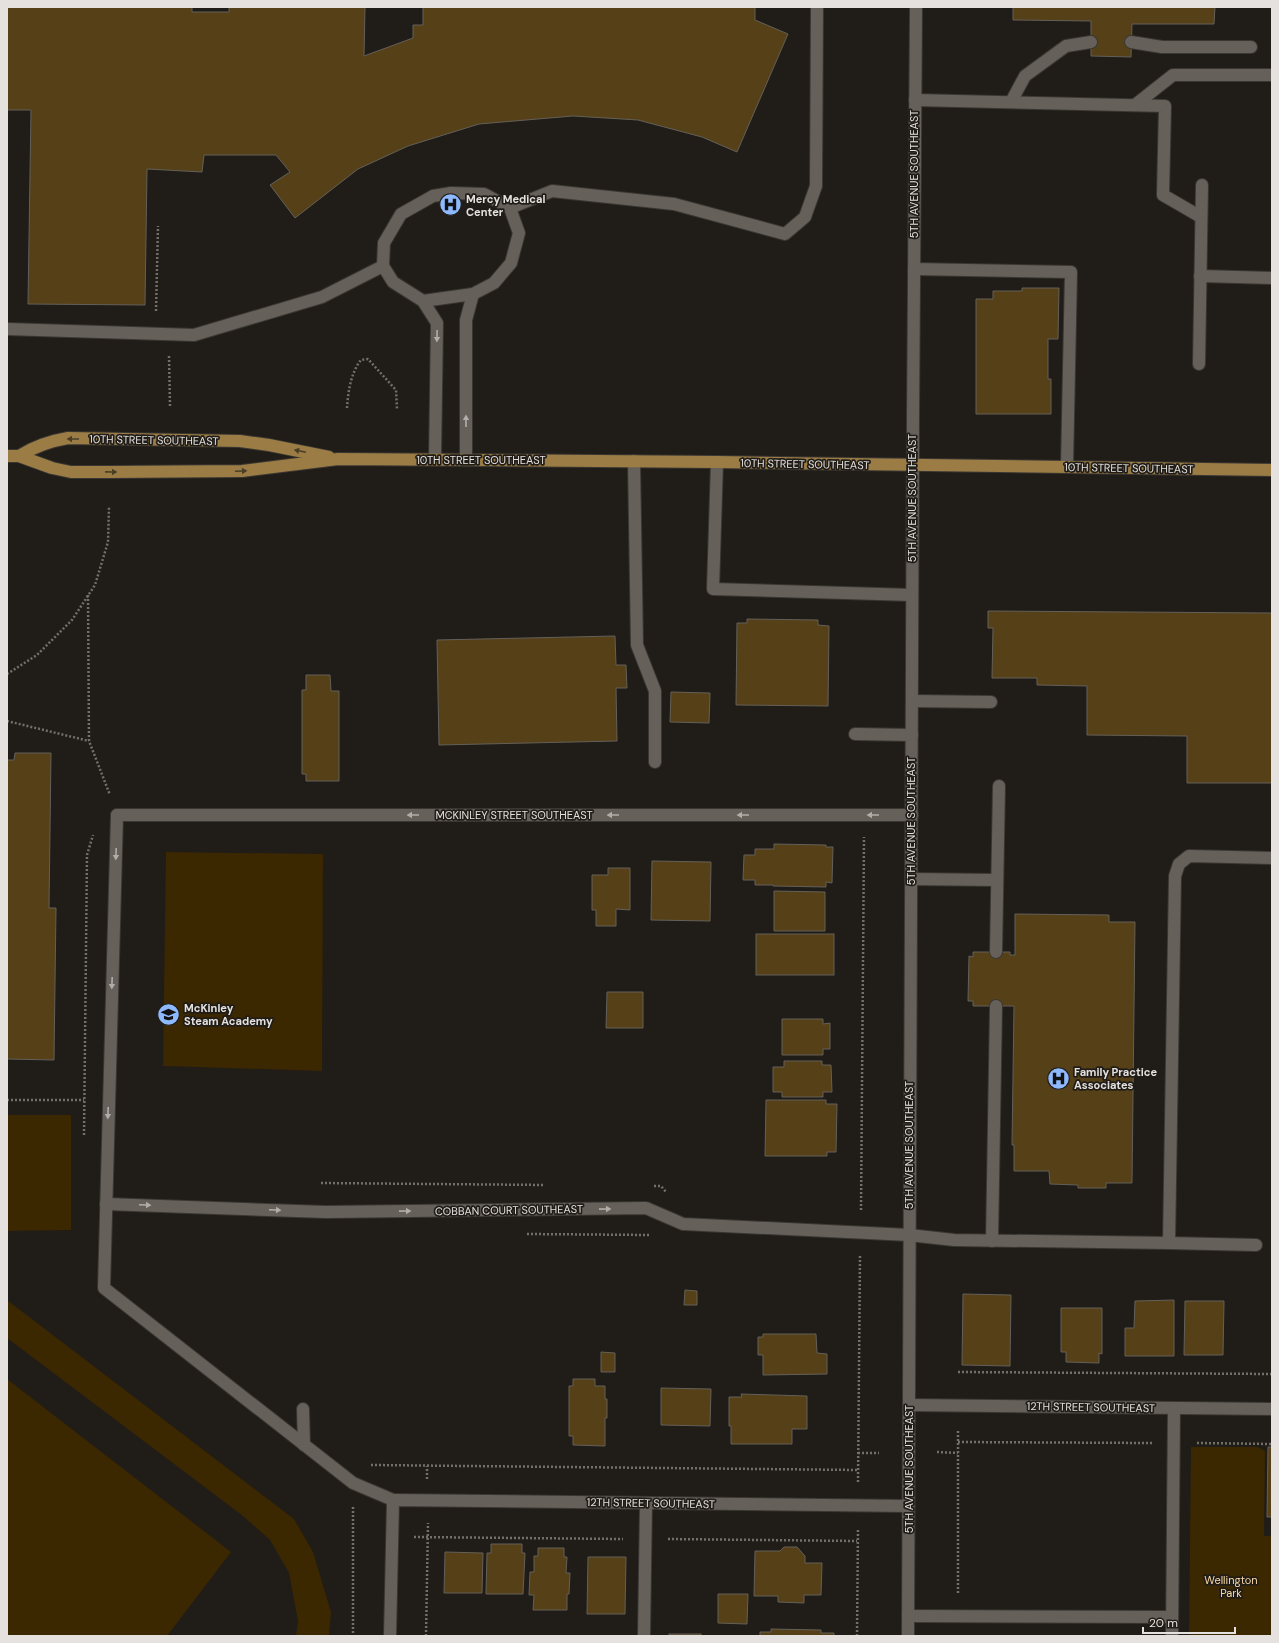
<svg xmlns="http://www.w3.org/2000/svg" width="1279" height="1643" viewBox="0 0 1279 1643" font-family="'DM Sans',sans-serif">
<style>
.green{fill:#3b2700}
.building{fill:#564018;stroke:#646059}
.lines{fill:none;stroke-linecap:round;stroke-linejoin:round}
.lane-casing{stroke:#3a3733;stroke-width:14}
.street-casing{stroke:#3a3733;stroke-width:14}
.primary-casing{stroke:#3a3733;stroke-width:14}
.path{stroke:#736f6b;stroke-width:2.5;stroke-dasharray:2 2;stroke-linecap:butt}
.lane{stroke:#65615a;stroke-width:12}
.street{stroke:#65615a;stroke-width:12}
.primary{stroke:#9a7c44;stroke-width:12}
.oneway{fill:#b1aea9}
.oneway2{fill:#4b3e27}
.labels{text-anchor:middle;dominant-baseline:central;stroke-width:3.5;stroke-linejoin:round;paint-order:stroke}
.street-label{font-size:11px;fill:#e4e1de;stroke:#201c17}
.poi-label{font-size:11px;font-weight:bold;fill:#e4e1de;stroke:#201c17;text-anchor:start}
.park-label{font-size:11px;fill:#fadaa7;stroke:#201c17}
</style>
<rect width="100%" height="100%" fill="#201c17"/>
<!-- green -->
<g class="green">
<path d="M166,852l157,2 -1,217 -159,-5z"/>
<path d="M7,1115h64v115l-64,1z"/>
<path d="M7,1300l287,219 19,33 18,60 -2,24h-33l2,-15 -9,-48 -19,-33 -27,-24 -236,-178z"/>
<path d="M7,1379l224,173 -64,84h-160z"/>
<path d="M1191,1447h67l7,4 -1,85h8v100h-83z"/>
</g>
<!-- building -->
<g class="building">
<path d="M7,7h185v5h37v-5h136l-1,49 49,-18v-13h10v-18h332v13l33,14 -51,118 -35,-15 -64,-17 -65,-4 -94,8 -71,22 -50,23 -63,49 -25,-33 20,-13 -14,-17h-72l-2,17 -55,-3 -2,136 -117,-1 3,-194h-24z"/>
<path d="M1013,7h202l-1,17h-82l-1,33 -40,-1v-35l-78,-1z"/>
<path d="M1022,288h37l-1,51h-10v40h3v35h-75v-115h17v-8h29z"/>
<path d="M988,611l284,2v170h-85v-47l-100,-1v-49l-50,-1v-7h-45l1,-50h-5z"/>
<path d="M747,619l71,1v5l11,1 -1,80 -92,-1 1,-82h10z"/>
<path d="M615,636l1,29h10l1,23h-11l1,53 -178,4 -2,-105z"/>
<path d="M306,675h24l1,16h8v90h-33v-7h-4v-84h4z"/>
<path d="M671,692l39,1 -1,30 -39,-1z"/>
<path d="M15,753h36l-2,155h7l-2,152 -47,-1v-299h7z"/>
<path d="M774,844l52,1v2h7l-1,36 -6,-1v5l-53,-1v-1h-18v-5h-12l1,-25h11v-6h19z"/>
<path d="M652,861l59,1 -1,59 -59,-1z"/>
<path d="M608,868h22v42l-14,-1v17h-20v-16h-4v-35h16z"/>
<path d="M774,891l51,1v39h-51z"/>
<path d="M1015,914l94,1v7h26l-3,261h-26v5h-28v-3l-28,-1 -1,-13h-35v-26h-2l2,-139h-41v-5h-5l1,-45 4,1v-5h37v3h5z"/>
<rect x="756" y="934" width="78" height="41"/>
<path d="M607,992h36v36h-37z"/>
<path d="M782,1019h41v5l7,-1v26h-7v6h-41z"/>
<path d="M784,1061h38v4h9l1,27h-9v5h-41v-5h-9v-25h11z"/>
<path d="M766,1100h60v4h11l-1,48h-9v4h-62z"/>
<path d="M685,1290l12,1v14h-13z"/>
<path d="M963,1294l48,1 -1,71 -48,-1z"/>
<path d="M1174,1300v56h-49v-28h9l1,-27z"/>
<path d="M1185,1301h39l-1,54h-39z"/>
<path d="M1061,1308h41v46l-3,-1v10l-33,-1v-10h-5z"/>
<path d="M763,1334h53l1,19 10,1v20l-64,1v-20h-5v-18h5z"/>
<path d="M601,1352l14,1v19h-14z"/>
<path d="M573,1379h22v7h10v13h2v19h-2v28l-32,-1v-9h-4v-50h4z"/>
<path d="M661,1388l50,1 -1,37 -49,-1z"/>
<path d="M741,1394l66,2v33h-15v15h-61v-18h-2v-29h13z"/>
<path d="M1268,1447h4v70h-5z"/>
<path d="M491,1544h31v9h3l-2,41h-37l1,-41h4z"/>
<path d="M784,1547h13l8,9v7h17l-1,32h-17v8l-26,-1v-6h-24l1,-45h25z"/>
<path d="M538,1548h26v9h3l-1,16h4l-1,21h-2v16h-34l1,-15h-5l1,-23h4v-16h4z"/>
<path d="M445,1552l38,1 -1,40h-38z"/>
<path d="M588,1557h38l-1,57h-38z"/>
<path d="M718,1594h30l-1,30 -29,-1z"/>
<path d="M771,1629l50,1v3h13v3h-74v-4h11z"/>
<rect x="669" y="1634" width="32" height="2"/>
</g>
<g class="lines">
<defs>
<g id="lane">
<path d="M1131,42l31,5h89"/>
<path d="M915,100l250,6 -2,89 38,22"/>
<path d="M1011,102l14,-26 41,-30 25,-4"/>
<path d="M1135,105l38,-30h99"/>
<path d="M451,193l33,1 26,14 9,25 -8,30 -17,20 -21,11 -50,7 -30,-19 -10,-16 1,-23 17,-29 32,-18z"/>
<path d="M510,208l42,-17 122,13 111,30 20,-17 11,-31 1,-179"/>
<path d="M914,269l157,3 -4,194"/>
<path d="M1200,276l72,2"/>
<path d="M423,301l14,22 -2,136"/>
<path d="M7,329l187,6 128,-38 61,-31"/>
<path d="M1199,364l3,-179"/>
<path d="M466,460v-140l7,-26"/>
<path d="M634,461l3,184 18,46v71"/>
<path d="M717,462l-4,127 199,6"/>
<path d="M912,701l79,1"/>
<path d="M855,734l57,1"/>
<path d="M117,815l-13,473 249,195 40,17"/>
<path d="M911,879l86,1"/>
<path d="M996,952l3,-166"/>
<path d="M909,1235l45,5 215,3 6,-367 4,-12 10,-8 83,2"/>
<path d="M992,1241l4,-235"/>
<path d="M1169,1243l87,2"/>
<path d="M303,1409l1,36"/>
<path d="M908,1616l264,1"/>
<path d="M644,1636l2,-133"/>
<path d="M1172,1636l2,-228"/>
</g>
<g id="street">
<path d="M117,815h795"/>
<path d="M106,1204l220,8 320,-4 37,16 226,11"/>
<path d="M909,1405l363,4"/>
<path d="M390,1636l3,-136 515,6"/>
<path d="M908,1636l5,-1216 3,-413"/>
</g>
<g id="primary">
<path d="M7,456h12l33,12 19,4h38l133,-1 96,-12 379,3 555,8"/>
<path d="M19,456c16,-10 31,-15 49,-18l172,3 29,4 60,12"/>
</g>
</defs>
<!-- lane casing -->
<use href="#lane" class="lane-casing"/>
<!-- street casing -->
<use href="#street" class="street-casing"/>
<!-- primary casing -->
<use href="#primary" class="primary-casing"/>
<!-- path -->
<g class="path">
<path d="M156,311l2,-85"/>
<path d="M169,356l1,50"/>
<path d="M347,408c1,-16 4,-36 14,-48l7,-1 28,31 1,19"/>
<path d="M88,595l1,146 21,54"/>
<path d="M7,674l30,-19 35,-35 23,-35 13,-43 1,-35"/>
<path d="M7,721l82,20"/>
<path d="M7,1100h77"/>
<path d="M84,1135l3,-280 6,-20"/>
<path d="M321,1183l224,2"/>
<path d="M654,1186h7l5,6"/>
<path d="M861,1210l3,-373"/>
<path d="M527,1234l123,1"/>
<path d="M958,1372l314,2"/>
<path d="M958,1431v163"/>
<path d="M958,1442l194,1"/>
<path d="M1197,1443l75,1"/>
<path d="M937,1452l21,1"/>
<path d="M858,1453h21"/>
<path d="M371,1465l487,5"/>
<path d="M427,1479v-13"/>
<path d="M858,1482l2,-227"/>
<path d="M353,1507v129"/>
<path d="M414,1537l209,2"/>
<path d="M668,1539l189,2"/>
<path d="M426,1636l2,-113"/>
<path d="M857,1636l1,-108"/>
</g>
<!-- lane -->
<use href="#lane" class="lane"/>
<!-- street -->
<use href="#street" class="street"/>
<!-- primary -->
<use href="#primary" class="primary"/>
</g>
<!-- one-way arrows -->
<defs><path id="oneway-solid" d="M-6-.8H1V-3.2L6.5 0L1 3.2V.8H-6Z"/></defs>
<g class="oneway">
<use href="#oneway-solid" transform="translate(437 336) rotate(91)"/>
<use href="#oneway-solid" transform="translate(466 421) rotate(-90)"/>
<use href="#oneway-solid" transform="translate(413 815) rotate(180)"/>
<use href="#oneway-solid" transform="translate(613 815) rotate(180)"/>
<use href="#oneway-solid" transform="translate(743 815) rotate(180)"/>
<use href="#oneway-solid" transform="translate(873 815) rotate(-180)"/>
<use href="#oneway-solid" transform="translate(116 854) rotate(92)"/>
<use href="#oneway-solid" transform="translate(112 983) rotate(92)"/>
<use href="#oneway-solid" transform="translate(108 1113) rotate(92)"/>
<use href="#oneway-solid" transform="translate(145 1205) rotate(2)"/>
<use href="#oneway-solid" transform="translate(605 1209) rotate(-1)"/>
<use href="#oneway-solid" transform="translate(275 1210) rotate(2)"/>
<use href="#oneway-solid" transform="translate(405 1211) rotate(-1)"/>
</g>
<g class="oneway2">
<use href="#oneway-solid" transform="translate(73 439) rotate(180)"/>
<use href="#oneway-solid" transform="translate(300 451) rotate(-168)"/>
<use href="#oneway-solid" transform="translate(241 471) rotate(-3)"/>
<use href="#oneway-solid" transform="translate(111 472) rotate(1)"/>
</g>
<!-- icons -->
<defs>
<symbol id="hospital-disc" viewBox="-11 -11 22 22"><circle r="9.5" fill="#8eb9fd" stroke="#201c17"/><path d="M-5-5h3v3.5h4V-5h3V5h-3V1.5h-4V5h-3Z" fill="#111"/></symbol>
<symbol id="school-disc" viewBox="-11 -11 22 22"><circle r="9.5" fill="#8eb9fd" stroke="#201c17"/><path d="M0-5L7-2L0 1L-7-2ZM-4 1L0 2.5L4 1V4Q0 6-4 4Z" fill="#111"/></symbol>
</defs>
<g fill-rule="evenodd">
<use href="#hospital-disc" x="438" y="192" width="25" height="25"/>
<use href="#school-disc" x="156" y="1002" width="25" height="25"/>
<use href="#hospital-disc" x="1046" y="1066" width="25" height="25"/>
</g>
<g class="labels">
<!-- street labels -->
<g class="street-label">
<text transform="translate(914 174) rotate(-90)">5TH AVENUE SOUTHEAST</text>
<text transform="translate(154 440) rotate(1)">10TH STREET SOUTHEAST</text>
<text x="481" y="460">10TH STREET SOUTHEAST</text>
<text transform="translate(805 464) rotate(1)">10TH STREET SOUTHEAST</text>
<text transform="translate(1129 468) rotate(1)">10TH STREET SOUTHEAST</text>
<text transform="translate(912 498) rotate(-90)">5TH AVENUE SOUTHEAST</text>
<text x="514" y="815">MCKINLEY STREET SOUTHEAST</text>
<text transform="translate(911 821) rotate(-90)">5TH AVENUE SOUTHEAST</text>
<text transform="translate(909 1145) rotate(-90)">5TH AVENUE SOUTHEAST</text>
<text transform="translate(509 1210) rotate(-1)">COBBAN COURT SOUTHEAST</text>
<text transform="translate(1091 1407) rotate(1)">12TH STREET SOUTHEAST</text>
<text transform="translate(909 1469) rotate(-90)">5TH AVENUE SOUTHEAST</text>
<text transform="translate(651 1503) rotate(1)">12TH STREET SOUTHEAST</text>
</g>
<!-- poi labels -->
<g class="poi-label">
<text x="466" y="199">Mercy Medical<tspan x="466" dy="13">Center</tspan></text>
<text x="184" y="1008">McKinley<tspan x="184" dy="13">Steam Academy</tspan></text>
<text x="1074" y="1072">Family Practice<tspan x="1074" dy="13">Associates</tspan></text>
</g>
<!-- park labels -->
<g class="park-label">
<text x="1231" y="1580">Wellington<tspan x="1231" dy="13">Park</tspan></text>
</g>
</g>
<!-- border -->
<rect width="1279" height="1643" fill="none" stroke="#e4e1de" stroke-width="16"/>
<!-- scale -->
<path d="M1143 1627v6h92v-6" fill="none" stroke="#e4e1de" stroke-width="2"/>
<text x="1149" y="1627" font-size="12" fill="#e4e1de" stroke="#201c17" stroke-width="3" paint-order="stroke">20 m</text>
</svg>
